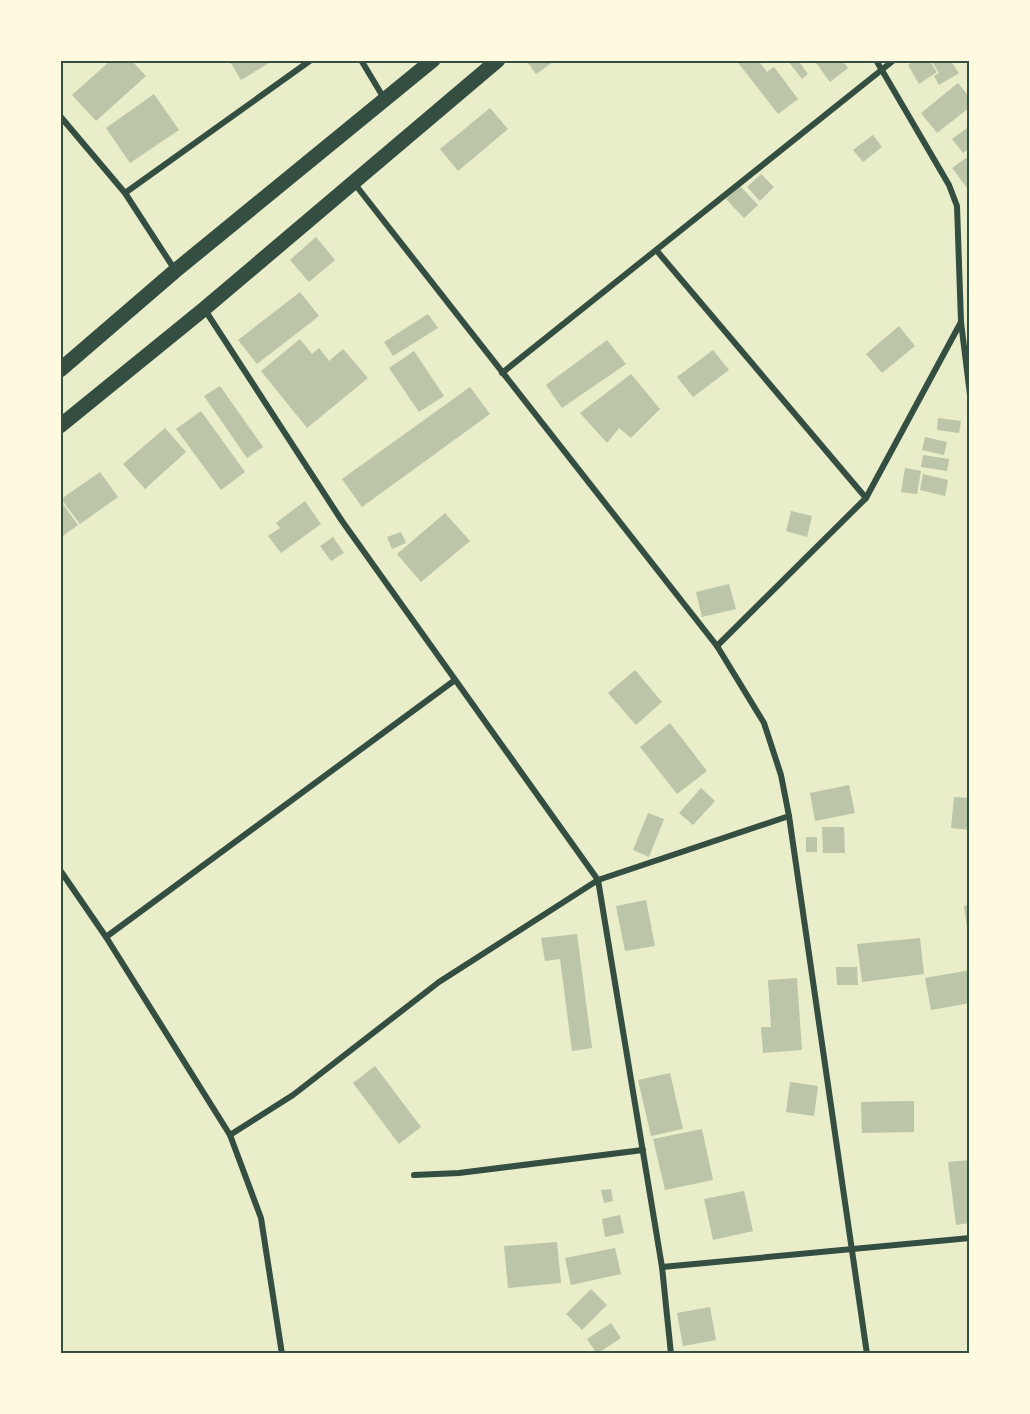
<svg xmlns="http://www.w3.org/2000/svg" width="1030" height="1414" viewBox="0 0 1030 1414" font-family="'Public Sans',sans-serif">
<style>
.building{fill:#bcc5a7}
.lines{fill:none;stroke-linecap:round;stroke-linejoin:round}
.minor{stroke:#344e41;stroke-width:6}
.primary{stroke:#344e41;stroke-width:15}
.neatline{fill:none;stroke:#344e41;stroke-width:2}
</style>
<rect width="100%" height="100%" fill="#e9edc9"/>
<!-- building -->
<g class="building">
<path d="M111,60h20l15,16 -50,45 -24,-26z"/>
<path d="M229,60h45l-33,20z"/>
<path d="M526,60h30l-20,14z"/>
<path d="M736,60h22l9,12 7,-5 24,32 -20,15z"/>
<path d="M798,60l10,14 -6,5 -14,-18z"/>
<path d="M814,60h28l6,8 -18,14z"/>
<path d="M916,60h13l8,12 -18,12 -11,-19z"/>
<path d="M931,60h19l9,13 -20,12 -5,-9 5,-3z"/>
<path d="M958,83l12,15v9l-33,26 -16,-20z"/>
<path d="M154,94l25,36 -49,33 -24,-35z"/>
<path d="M490,108l18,21 -50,42 -18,-22z"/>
<path d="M970,126v22l-7,5 -11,-14z"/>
<path d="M873,135l9,12 -19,15 -10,-12z"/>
<path d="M970,155v37l-18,-24z"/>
<path d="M761,174l13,13 -14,14 -13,-14z"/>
<path d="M740,186l18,19 -14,13 -18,-19z"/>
<path d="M316,237l19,23 -26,22 -19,-22z"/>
<path d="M300,292l19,24 -62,48 -19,-24z"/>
<path d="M428,314l10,14 -45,28 -9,-14z"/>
<path d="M899,326l16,20 -33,27 -16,-19z"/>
<path d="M300,339l12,15 7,-6 10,13 14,-12 25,29 -61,50 -46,-57z"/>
<path d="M607,340l19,24 -64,44 -16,-23z"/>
<path d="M713,350l16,20 -36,27 -16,-20z"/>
<path d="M414,351l30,45 -25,16 -30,-44z"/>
<path d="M631,374l29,35 -29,29 -12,-10 -12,15 -27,-30z"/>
<path d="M220,386l43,61 -16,11 -43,-62z"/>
<path d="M470,387l20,27 -128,93 -20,-28z"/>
<path d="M201,411l44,61 -24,18 -45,-61z"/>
<path d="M938,418l23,3 -2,12 -22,-3z"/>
<path d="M165,428l21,24 -41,37 -22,-25z"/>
<path d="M925,437l22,5 -3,13 -22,-5z"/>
<path d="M923,455l26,4 -2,12 -26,-4z"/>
<path d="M905,468l16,3 -4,23 -16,-2z"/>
<path d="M100,472l18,25 -38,27 -19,-25z"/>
<path d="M923,474l25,6 -3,16 -25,-6z"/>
<path d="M60,500l18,25 -18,13z"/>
<path d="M305,501l16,23 -40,29 -13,-17 12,-8 -4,-5z"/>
<path d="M791,511l21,5 -5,21 -21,-6z"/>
<path d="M445,513l25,28 -49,41 -24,-28z"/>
<path d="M401,532l5,11 -14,6 -5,-12z"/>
<path d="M333,537l11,16 -13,8 -11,-15z"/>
<path d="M729,584l7,25 -34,8 -6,-25z"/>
<path d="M635,670l27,32 -26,23 -28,-32z"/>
<path d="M670,723l37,48 -30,23 -37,-47z"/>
<path d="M849,785l6,28 -40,8 -5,-28z"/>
<path d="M701,788l14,13 -22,24 -14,-12z"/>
<path d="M954,797l16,1v32l-19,-2z"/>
<path d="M648,813l16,6 -15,38 -16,-7z"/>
<path d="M822,827h22l1,26h-22z"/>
<rect x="806" y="837" width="11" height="15"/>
<path d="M646,900l9,46 -30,5 -9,-45z"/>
<path d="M970,905v37h-1l-5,-36z"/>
<path d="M577,934l15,114 -20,3 -12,-92 -15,2 -4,-23z"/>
<path d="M920,938l4,36 -62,8 -5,-38z"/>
<path d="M836,967h21l1,18h-21z"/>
<path d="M970,970v33l-39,7 -6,-32z"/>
<path d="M797,978l5,72 -39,3 -2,-26h10l-3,-47z"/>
<path d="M375,1066l46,61 -22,17 -46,-61z"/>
<path d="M670,1073l13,56 -32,7 -13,-56z"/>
<path d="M790,1082l28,4 -4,30 -28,-4z"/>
<path d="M903,1101h11v31l-52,1 -1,-31z"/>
<path d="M702,1129l11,51 -48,10 -12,-51z"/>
<path d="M970,1160v63l-14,2 -8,-63z"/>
<path d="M611,1189l2,12 -9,2 -3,-13z"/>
<path d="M744,1191l9,40 -40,9 -9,-41z"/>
<path d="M620,1215l4,18 -19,4 -3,-18z"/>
<path d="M557,1242l4,41 -53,5 -4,-42z"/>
<path d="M615,1248l6,26 -50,11 -6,-27z"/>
<path d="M591,1289l16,16 -25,25 -16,-16z"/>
<path d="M710,1307l6,33 -33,6 -6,-33z"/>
<path d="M611,1323l10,15 -24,16 -10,-15z"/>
</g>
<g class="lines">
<!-- minor -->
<g class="minor">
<path d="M361,60l24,40"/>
<path d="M876,60l73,125 8,21 4,116 9,73"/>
<path d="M60,116l65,77 50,77"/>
<path d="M354,183l363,463 47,77 17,52 8,41 78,538"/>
<path d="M125,193l186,-133"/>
<path d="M657,251l209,247"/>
<path d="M205,310l137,211 256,359 64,387 9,87"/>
<path d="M502,373l392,-313"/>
<path d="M717,646l149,-148 95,-176"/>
<path d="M60,870l46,67 124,198 31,83 21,136"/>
<path d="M106,937l349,-257"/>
<path d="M230,1135l63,-40 146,-113 159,-102 191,-64"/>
<path d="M414,1175l45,-2 184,-23"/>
<path d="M662,1267l308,-29"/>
</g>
<!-- primary -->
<g class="primary">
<path d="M60,370l115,-99 258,-211"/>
<path d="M60,426l144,-117 294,-249"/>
</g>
</g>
<!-- border -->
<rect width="1030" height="1414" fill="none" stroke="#fefae0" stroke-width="123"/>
<rect x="62" y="62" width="906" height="1290" class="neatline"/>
</svg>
